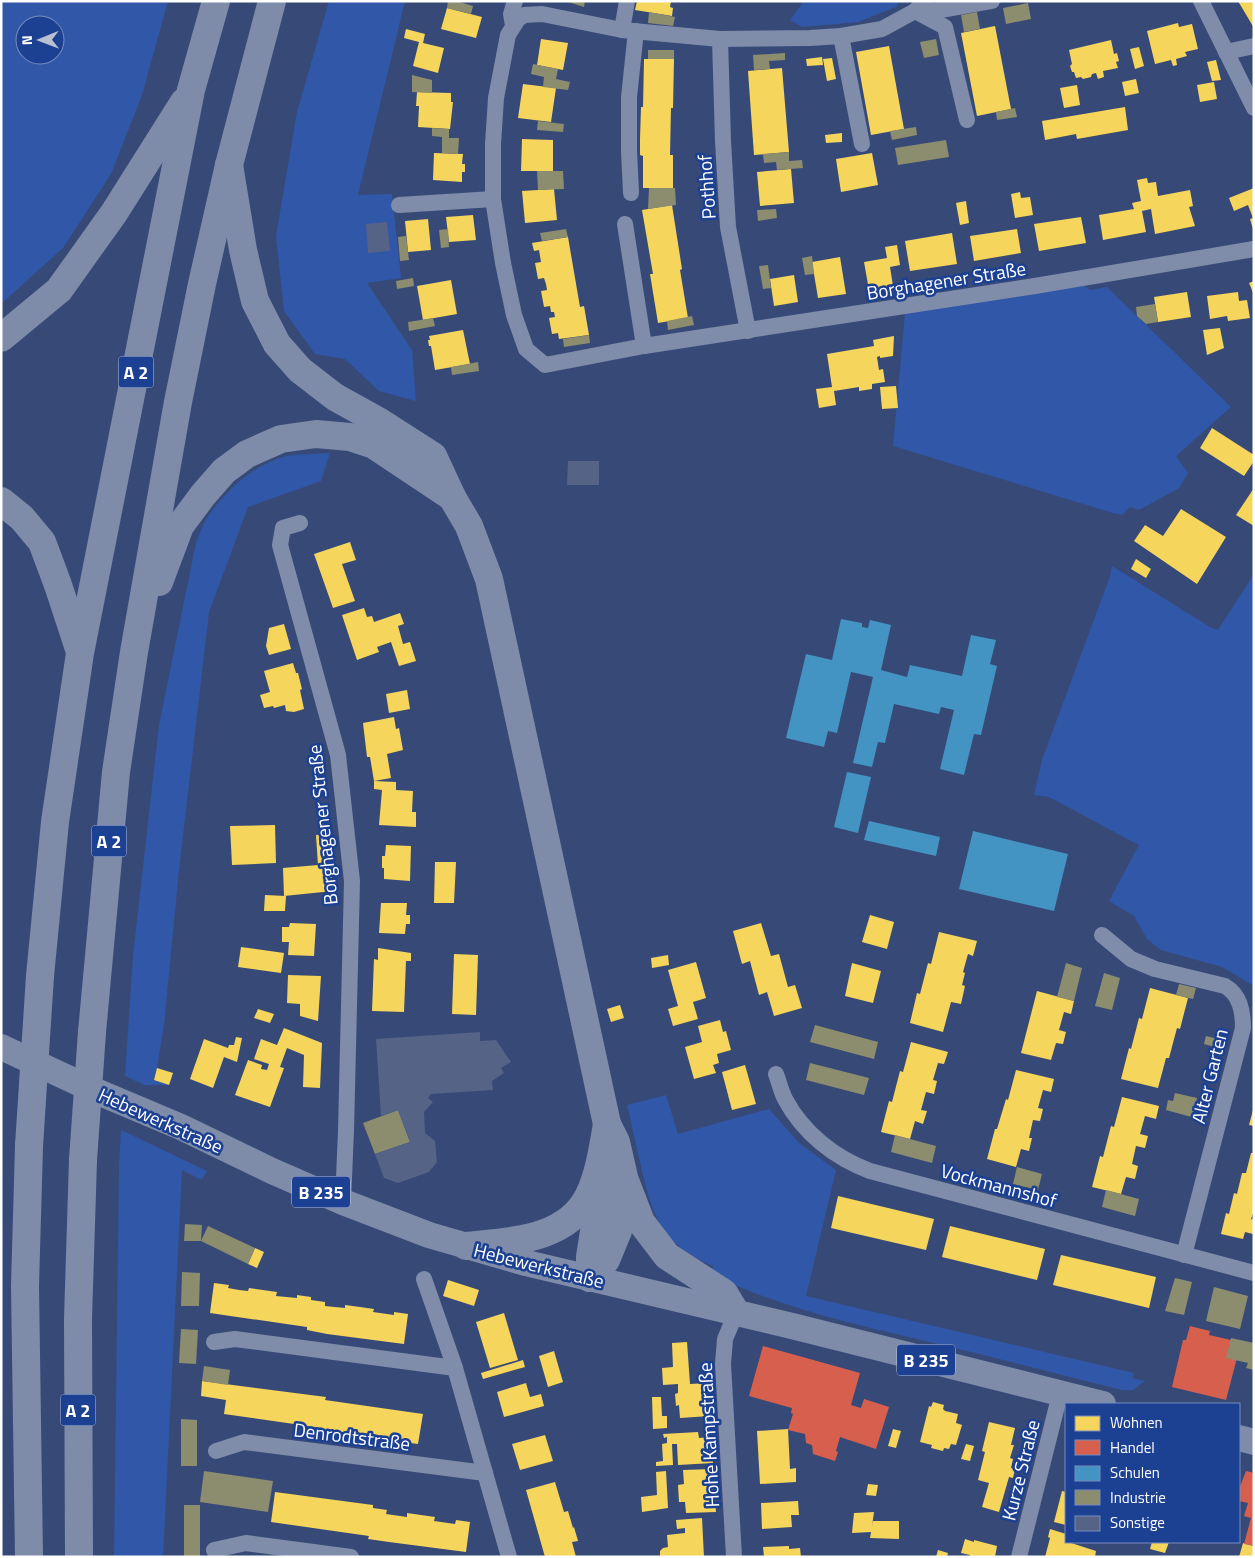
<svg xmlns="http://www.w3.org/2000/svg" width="1255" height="1558" viewBox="0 0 1255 1558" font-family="'Titillium Web',sans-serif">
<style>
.green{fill:#3157a8;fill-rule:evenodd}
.homes{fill:#f6d55c}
.shops{fill:#d6604d}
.schools{fill:#4393c3}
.industry{fill:#8c8c6e}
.building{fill:#546386}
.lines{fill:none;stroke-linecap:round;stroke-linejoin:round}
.minor{stroke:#7f8caa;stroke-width:16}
.primary{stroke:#7e8ba9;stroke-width:26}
.motorway{stroke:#7f8ca9;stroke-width:28}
.motorway-bridge{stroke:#7f8ca9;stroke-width:28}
.labels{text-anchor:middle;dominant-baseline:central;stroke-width:5;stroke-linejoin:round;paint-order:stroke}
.shield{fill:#1c4092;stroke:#bbc6de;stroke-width:1}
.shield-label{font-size:18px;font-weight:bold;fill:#fff}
.street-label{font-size:19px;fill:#fff;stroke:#1c4092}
</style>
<rect width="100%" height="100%" fill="#374a77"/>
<!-- green -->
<g class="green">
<path d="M1,1h167l-26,94 -31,79 -48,74 -62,56zM25,25h30v30h-30z"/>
<path d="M329,1h76l-47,194 34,-1 9,84 -34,5 45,67 4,51 -37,-10 -34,-32 -30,-5 -31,-43 -8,-75 21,-124z"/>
<path d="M804,1h96l-4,6 -38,15 -56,5 -12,-7z"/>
<path d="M1084,286l7,4 16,-3 124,120 -55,49 12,17 -9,15 -40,22 -9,-3 -8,8 -9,-2 -220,-67 12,-133z"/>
<path d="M330,453l-9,28 -73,26 -39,105 -30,258 -15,155 -7,43 -3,11 15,6h-25l-19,-9 8,-120 26,-231 37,-182c3,-8 6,-17 11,-25 19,-28 47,-54 80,-62 14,-2 29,-2 43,-3z"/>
<path d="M1112,566l98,61 8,3 36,-56v412l-32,-19 -61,-17 -14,-11 -13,-23 -25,-15 30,-56 -90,-48 -15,-2 8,-35 67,-181z"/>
<path d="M666,1095l12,39 91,-25 30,34 37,27 -30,126 328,77 -2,5 13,3 -12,9h-11c-61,-15 -122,-31 -184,-46 -76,-18 -156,-35 -227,-70l2,-8c-51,-21 -61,-50 -72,-100 -5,-20 -9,-41 -14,-61z"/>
<path d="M121,1130l86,41 -5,9 -20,-10 -19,387h-49l5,-391z"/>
</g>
<!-- homes -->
<g class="homes">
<path d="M637,1h34l-1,6 3,1 -1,8 -37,-6z"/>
<path d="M1238,1h16v27z"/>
<path d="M447,8l35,9 -6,21 -35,-9z"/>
<path d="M1178,23l1,4 13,-3 6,25 -13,3 2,4 -11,3 1,6 -4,1 -2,-6 -16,4 -8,-33z"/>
<path d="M995,26l16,83 -34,7 -16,-83z"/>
<path d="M406,29l19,5 -2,9 21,5 -6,25 -25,-7 6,-24 -15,-4z"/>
<path d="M541,39l27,4 -5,27 -26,-5z"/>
<path d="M1111,40l3,14 3,-1 2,8 -3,1 2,6 -15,3 1,6 -6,2 -2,-6 -4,1 -1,3 -8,2 -2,-2 -5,1 -2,-6h-2l-2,-6 2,-2 -3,-14z"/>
<path d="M889,46l15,83 -33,6 -15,-83z"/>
<path d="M1139,47l5,19 -9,3 -5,-20z"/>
<path d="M822,57l1,8 -16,1 -1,-7z"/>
<path d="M832,58l4,21 -9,2 -4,-22z"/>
<path d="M644,59h30l-1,49h-2l-1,47h3v33h-30v-32l-3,-1v-16l1,-32h2z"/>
<path d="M1216,60l5,20 -9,1 -5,-19z"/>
<path d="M782,68l7,84 -35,3 -6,-84z"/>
<path d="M1136,79l3,14 -14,3 -3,-14z"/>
<path d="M1214,82l3,17 -17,3 -3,-17z"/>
<path d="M523,84l33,4 -5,34 -33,-4z"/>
<path d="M1077,85l3,20 -16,3 -4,-20z"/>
<path d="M417,92l34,1v9h2l-3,27 -32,-2 1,-21h-3z"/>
<path d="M1125,107l3,23 -51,9 -1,-5 -31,6 -3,-19z"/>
<path d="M842,133v9l-16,1 -1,-8z"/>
<path d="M522,139l31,1v31h-32z"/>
<path d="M434,153l29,1 -1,10h3v8h-3v10l-29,-2z"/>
<path d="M872,153l6,32 -37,7 -5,-33z"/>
<path d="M791,169l3,34 -34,3 -3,-34z"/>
<path d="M1147,178l1,5 8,-1 2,14 32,-6 3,16 -4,1 6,19 -40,8 -4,-25 -9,2 4,21 -43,8 -4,-25 35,-6 -2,-6 9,-2 -4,-21z"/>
<path d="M1254,188v41h-1l-3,-10 3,-1 -5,-13 -14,6 -5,-13z"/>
<path d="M554,189l3,31 -32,3 -3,-32z"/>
<path d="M1020,192l1,6 9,-1 3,18 -18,3 -4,-24z"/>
<path d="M966,201l3,22 -9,2 -4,-22z"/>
<path d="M672,205l10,64 -2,1 8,48 -30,5 -8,-49h3l-11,-64z"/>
<path d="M473,215l3,25 -27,2 -3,-25z"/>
<path d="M1081,217l5,26 -47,8 -5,-27z"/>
<path d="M428,219l3,31 -23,2 -3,-31z"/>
<path d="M1017,229l4,24 -47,8 -4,-25z"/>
<path d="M952,233l5,31 -47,7 -5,-30z"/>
<path d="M568,237l12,70 4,-1 5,29 -30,4 -1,-6 -6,1 -3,-16 6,-1 -1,-5h-3l-1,-6 -6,1 -3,-16 6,-1 -1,-6 -2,-6 -6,1 -3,-16 6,-1 -2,-12 -5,1 -2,-8z"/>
<path d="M897,245l3,20 -10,2 3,19 -24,4 -5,-28 23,-4 -2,-11z"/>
<path d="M840,257l6,37 -28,4 -6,-36z"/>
<path d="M794,275l4,27 -24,4 -4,-27z"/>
<path d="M451,280l6,34 -34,6 -6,-34z"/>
<path d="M1254,281v14l-5,-12z"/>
<path d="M1187,292l4,25 -33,5 -4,-25z"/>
<path d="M1238,292l1,9 8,-1 3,18 -22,3 -1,-5 -17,3 -3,-23z"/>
<path d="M1220,328l4,20 -17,7 -4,-25z"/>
<path d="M463,330l7,34 -35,6 -4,-24h-2l-1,-6h2l-1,-4z"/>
<path d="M894,336l-1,20 -13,2v-2l-3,1 2,13 4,-1 2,13 -13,2v5l-13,2v-4l-25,4 2,14 -17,3 -3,-19 16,-2 -5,-33 47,-8 -1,-6z"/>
<path d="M896,386l2,22 -16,1 -2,-22z"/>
<path d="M1212,428l42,27v6l-10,15 -44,-28z"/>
<path d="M1254,488v38l-18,-11z"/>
<path d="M1181,509l45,28 -29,47 -63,-43 11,-16 18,11z"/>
<path d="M350,542l6,18 -14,4 13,37 -22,7 -19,-54z"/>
<path d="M1136,559l15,10 -5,9 -15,-9z"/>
<path d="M364,608l3,9 5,-1 2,6 26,-9 4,11 -6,2 5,18 7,-2 6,19 -17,5 -8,-24 -14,5 2,5 -22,8 -15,-45z"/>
<path d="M284,624l7,25 -22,6 -3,-9 3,-18z"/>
<path d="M293,663l3,10h2l4,16 -2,1 4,19 -10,3 -8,-1 -1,-6 -11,3 -1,-2 -9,2 -4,-13 10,-3 -6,-21z"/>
<path d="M407,690l3,19 -21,4 -3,-19z"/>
<path d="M394,717l2,12 3,-1 4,22 -16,4 4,24 -17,3 -4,-24h-3l-4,-34z"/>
<path d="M374,781l22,1v8l17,1 -1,21h4v15l-37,-2 3,-35 -8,-1z"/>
<path d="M275,825l1,38 -44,2 -2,-39z"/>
<path d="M329,834l4,57 -49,5 -1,-28 35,-3 -2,-30z"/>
<path d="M386,845l25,1 -1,35 -26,-2v-11h-2v-12h3z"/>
<path d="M435,862h21l-2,41h-20z"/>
<path d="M265,895l21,1 -1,15h-21z"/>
<path d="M381,903h26l-1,12h4v9h-4l-1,10 -26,-1z"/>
<path d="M870,915l24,7 -7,27 -25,-7z"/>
<path d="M290,923l26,1 -2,32 -26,-1 1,-13h-7v-15h7z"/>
<path d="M761,923l10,33 8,-2 9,33 7,-2 7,23 -28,8 -7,-24 -8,3 -9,-34 -8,3 -9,-33z"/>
<path d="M939,932l38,9 -4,15 -5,-2 -5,18 2,1 -3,12 3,1 -4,18 -10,-2 -8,30 -33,-9 7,-30 3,1 8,-31 3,1z"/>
<path d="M241,947l43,6 -3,20 -43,-6z"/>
<path d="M378,948l33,5v8h-5l-2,51 -32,-1 2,-52 4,1z"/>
<path d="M454,954l24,1 -2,60 -24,-1z"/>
<path d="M668,955l1,10 -17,3 -1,-10z"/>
<path d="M696,962l10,36 -13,4 5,17 -25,7 -5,-17 10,-3 -10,-36z"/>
<path d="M852,963l29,8 -8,32 -28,-7z"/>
<path d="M288,975l33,1 -3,45 -18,-5v-12l-13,-1z"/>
<path d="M1150,988l38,10 -8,31 -3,-1 -8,30h-3l-8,30 -37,-9 8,-31 2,1 8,-31 3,1z"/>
<path d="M1037,991l37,10 -3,13 -7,-2 -5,18 7,2 -3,12 -7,-1 -5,17 -30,-7z"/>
<path d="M620,1005l4,13 -13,4 -4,-13z"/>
<path d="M258,1009l16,5 -4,9 -16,-5z"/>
<path d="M720,1020l3,12 3,-1 5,19 -14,4 2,9 -6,2 3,8 -22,6 -9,-32 17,-5 -4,-16z"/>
<path d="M284,1028l38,15 -2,45 -17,-1 1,-32 -17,-7 -7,19 4,1 -14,39 -35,-12 13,-35 14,5 -1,4 6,1 2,-6 -15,-5 7,-20 16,6z"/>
<path d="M236,1037l6,1 -5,24 -13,-5 -11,31 -23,-9 14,-40 24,9 1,-3h5z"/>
<path d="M911,1042l37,10 -4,12 -6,-1 -5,17 4,1 -3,13 -8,-2 -5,18 6,1 -4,13 -8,-3 -5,18 -29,-7 8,-31 3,1 8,-31 3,1z"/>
<path d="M745,1065l11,39 -24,6 -10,-38z"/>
<path d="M157,1068l16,5 -4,12 -15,-5z"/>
<path d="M1016,1070l38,9 -3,13 -8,-2 -5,18 5,1 -3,12 -7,-1 -4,18h3l-3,13 -8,-2 -5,18 -29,-8 8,-30h2l9,-30 2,1z"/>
<path d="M1122,1097l37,9 -3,13 -11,-3 -5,18 8,2 -3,12 -9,-2 -4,18 6,2 -3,13 -9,-2 -5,17 -29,-7 8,-31 3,1 8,-31 3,1z"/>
<path d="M1253,1110h1v16l-5,-1z"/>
<path d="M1251,1153h3v58l-3,8 3,1v11l-1,3 -8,-2 -2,7 -22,-5 5,-21 3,1 5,-21 3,1 5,-21h4z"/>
<path d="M838,1196l96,23 -8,31 -95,-22z"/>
<path d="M950,1226l95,23 -8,31 -95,-23z"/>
<path d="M255,1248l9,4 -7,16 -9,-4z"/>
<path d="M1061,1255l95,22 -7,31 -96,-23z"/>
<path d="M448,1280l31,10 -5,16 -31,-10z"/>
<path d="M214,1283l15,2 -1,3 11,2 9,1 1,-3 28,4 -1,4 21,2v-3l14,2v3l14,2v4l20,2v-3l15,2 14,2 -1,3 21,3v-3l14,2 -4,30 -77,-10 -20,-4v-3l-97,-14z"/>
<path d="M504,1313l14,47 -28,8 -14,-46z"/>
<path d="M687,1342l3,42 18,-1 2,33 -30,2 -1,-13 -3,1 -1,-12 3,-1v-9l-15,1 -1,-17 11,-1 -1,-24z"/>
<path d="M554,1351l9,31 -15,5 -9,-31z"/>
<path d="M523,1360l2,7 -42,12 -2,-6z"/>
<path d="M202,1381l124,16 -1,3 98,14 -5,30 -77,-10 -20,-3 1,-3 -98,-14 2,-14 -25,-4z"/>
<path d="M526,1383l4,14 11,-3 3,12 -40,11 -7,-25z"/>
<path d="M652,1397h9l1,19h5v12l-14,1z"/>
<path d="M933,1402l11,3 -1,4 2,2 13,3 -2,9 6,2 -6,20 -5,-1 -2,5 -5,-1 -1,3 -12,-3 1,-3 -12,-3 9,-36 2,1z"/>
<path d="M989,1422l26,6 -4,17h3l-4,13 3,1 -2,9 4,1 -2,9 -4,-1 -10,35 -17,-5 7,-24 -11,-3 7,-28 -3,-1z"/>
<path d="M788,1429l2,40 6,-1v14l-36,2 -3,-53z"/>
<path d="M893,1429l8,2 -5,17 -8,-2z"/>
<path d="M698,1432l1,6 12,-1 2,26 -35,2 -1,-21h-5l1,21 -17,1v-4l7,-1 -1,-17 5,-1v-6l-3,1 -1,-4z"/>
<path d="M545,1435l8,26 -33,9 -8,-26z"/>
<path d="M966,1444l8,2 -4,15 -9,-2z"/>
<path d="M713,1469l3,43 -30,1 -1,-11h-6l-1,-17 6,-1 -1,-14z"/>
<path d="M666,1471l2,37 -26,4 -1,-15 16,-2 -1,-23z"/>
<path d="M555,1482l9,30 4,-1 5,17 1,-1 4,14 -6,1 4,15h-31l-19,-67z"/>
<path d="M868,1484l10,1 -2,11 -10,-1z"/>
<path d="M1062,1491l4,1v33l-12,-3z"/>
<path d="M275,1492l98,13v3l14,2 -1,4 21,3v-4l28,4 -1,4 21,3 1,-4 14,2 -4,30 -77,-10 -21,-3 1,-3 -98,-14z"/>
<path d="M798,1501l1,14h-8l1,12 -30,2 -1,-26z"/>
<path d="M874,1512l-2,14 1,-5h26v18l-29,-1 1,-6 -19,1 2,-20z"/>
<path d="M702,1518l2,39h-44v-6l3,-3 5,-1 -1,-12 18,-2v-5l-8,1 -1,-9z"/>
<path d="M1050,1529l16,5 -1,7 31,10 -1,6h-50l5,-19 -2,-1z"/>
<path d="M965,1539l9,3v-2l23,6 -2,11h-25v-2l-9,-2z"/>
<path d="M1152,1542h17l-4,11 -15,-4z"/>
<path d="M1243,1543l11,3v11h-15z"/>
<path d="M789,1546v3l11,-1 1,9h-37l-1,-10z"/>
<path d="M938,1550l10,3 -1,4h-11z"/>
</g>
<!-- shops -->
<g class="shops">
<path d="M1190,1326l20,5 -1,4 22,5 -3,11 10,3 -12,46 -54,-13 11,-47h3z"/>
<path d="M763,1346l97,27 -9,32 10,3 3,-9 25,8 -13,42 -36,-12 -4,14 2,1 -3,9 -22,-7 -1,-9 -6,-2 -1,-9 -17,-4 5,-16 -2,-1 1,-5 -43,-12z"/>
<path d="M1246,1471l8,2v73l-10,-2 7,-26 -7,-2 4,-13 -9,-2v-12z"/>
</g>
<!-- schools -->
<g class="schools">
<path d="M841,619l21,4v4l6,1 2,-8 21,5 -10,45 26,7 3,-12 52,11 9,-41 25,5 -6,24 7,2 -16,69 -7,-1 -10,41 -24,-6 14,-59 -13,-3 -2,7 -45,-10 -9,39 -7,-1 -6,25 -19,-4 20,-86 -22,-5 -14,61 -9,-2 -4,16 -38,-9 20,-84 26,6z"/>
<path d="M847,772l24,5 -13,56 -24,-6z"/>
<path d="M869,821l71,16 -4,19 -72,-16z"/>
<path d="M973,831l95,23 -14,57 -95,-22z"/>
</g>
<!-- industry -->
<g class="industry">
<path d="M448,1h8l17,5 -2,8 -24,-6z"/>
<path d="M565,1h20l-1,6z"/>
<path d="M1028,3l3,16 -25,5 -3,-16z"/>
<path d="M649,12l26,5 -2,9 -25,-3z"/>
<path d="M977,12l3,17 -16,3 -3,-17z"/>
<path d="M936,39l3,16 -15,3 -4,-16z"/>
<rect x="648" y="50" width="26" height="9"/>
<path d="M785,53v7l-16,1 1,8 -16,1 -1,-15z"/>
<path d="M533,64l25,5 -2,10 14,3 -2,8 -25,-3 1,-10 -13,-3z"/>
<path d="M412,75l20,5v13l-20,-1z"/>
<path d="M1015,108l2,9 -20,3 -1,-8z"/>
<path d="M538,121l26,3 -1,8 -26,-2z"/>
<path d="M916,127l1,8 -25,5 -2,-9z"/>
<path d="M432,128l17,1v9h10l-1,16 -16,-1v-16l-10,-1z"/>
<path d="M946,140l3,17 -51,8 -3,-17z"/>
<path d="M789,152v9l13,-1 1,8 -26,2 -1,-8 -12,1 -1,-9z"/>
<path d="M537,171h26l1,18 -26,1z"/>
<path d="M649,188h26l1,17 -28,4z"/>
<path d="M776,209l1,9 -19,3 -1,-11z"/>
<path d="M448,229l1,18 -8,1 -2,-18z"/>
<path d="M566,229l2,8 -26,4 -2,-8z"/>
<path d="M406,236l3,24 -9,1 -2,-24z"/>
<path d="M812,256l2,18 -9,1 -3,-17z"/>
<path d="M768,265l3,23 -8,1 -4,-23z"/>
<path d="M413,278l1,8 -17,3 -1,-8z"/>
<path d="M1155,304l3,18 -12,2 -9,-8 -1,-9z"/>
<path d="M692,316l2,9 -26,5 -1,-9z"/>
<path d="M433,318l2,8 -26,5 -1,-9z"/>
<path d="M589,335l1,8 -26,4 -1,-8z"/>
<path d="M478,362l1,9 -27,4 -1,-8z"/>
<path d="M1066,963l16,5 -8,33 -17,-4z"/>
<path d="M1104,973l16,5 -8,32 -17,-4z"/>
<path d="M1179,984l17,4 -3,11 -17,-4z"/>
<path d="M815,1025l63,17 -4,17 -64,-17z"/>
<path d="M1206,1036l16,4 -3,8 -15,-4z"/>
<path d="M810,1063l59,15 -5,17 -58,-15z"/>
<path d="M1175,1093l22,5 -2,9 7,2 -3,10 -33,-9 2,-10 5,1z"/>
<path d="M398,1110l12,32 -35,12 -12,-31z"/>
<path d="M895,1135l41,11 -4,17 -41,-11z"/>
<path d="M1017,1167l25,7 -4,16 -25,-6z"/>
<path d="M1106,1190l33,9 -4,17 -33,-9z"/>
<path d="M185,1224l17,1 -1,16h-17z"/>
<path d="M208,1226l47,22 -7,16 -47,-23z"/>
<path d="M182,1272l18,1 -1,33h-18z"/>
<path d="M1175,1278l17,4 -8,33 -19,-4z"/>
<path d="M1214,1287l34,9 -8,33 -34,-8z"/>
<path d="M181,1329l17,1 -2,34 -17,-1z"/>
<path d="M1231,1338l23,5v27l-8,-2 2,-5 -22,-5z"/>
<path d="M204,1366l26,4 -2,15 -26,-4z"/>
<path d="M181,1419l16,1v46h-16z"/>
<path d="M204,1471l69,10 -5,31 -68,-10z"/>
<rect x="184" y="1505" width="16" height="52"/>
</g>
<!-- building -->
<g class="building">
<path d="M387,222l3,29 -22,2 -2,-29z"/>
<path d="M568,461h31v24h-32z"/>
<path d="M480,1032v9l16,-1 15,22 -10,6 3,5 -12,8 1,9 -62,4 -3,4 5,4 -9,10 1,21 10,8 2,21 -8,10 -31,11 -14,-5 -9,-24 35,-12 -12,-32 -17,6 -5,-77z"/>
</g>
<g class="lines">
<!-- minor -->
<g class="minor">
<path d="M925,1l-10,10 -33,18 -41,7 -31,2 -90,1 -98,-9 -80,-16 -18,1 -6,4 -10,16 -12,63 -3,46v55l10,64 11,52 12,34 19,16 99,-19 391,-60 219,-37"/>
<path d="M1201,1l53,107"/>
<path d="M915,11l30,16 22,93"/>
<path d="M915,11l27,-1 50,-9"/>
<path d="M513,25l-2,-11 4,-13"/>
<path d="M622,30l5,-29"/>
<path d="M841,36l21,108"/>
<path d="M720,39l3,102 5,86 20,104"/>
<path d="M1226,52l28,-6"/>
<path d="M631,193l-2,-42v-54l7,-66"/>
<path d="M399,205l94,-6"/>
<path d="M625,224l19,122"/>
<path d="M300,523l-17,5 -3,17 58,210 14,126 -6,250 -3,71"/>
<path d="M1102,935l29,24 24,10 70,17c15,9 18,25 18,42l-59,227"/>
<path d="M776,1074c3,8 5,17 9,25 18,34 50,59 85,72l384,102"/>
<path d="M424,1279l31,89 54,189"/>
<path d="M214,1342l21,-3 220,29"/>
<path d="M216,1451l28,-9 241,31"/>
<path d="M214,1550l32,-7 105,14"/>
<path d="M734,1557l-11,-193 2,-25 11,-26"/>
<path d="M1019,1557l41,-163"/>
</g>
<!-- primary -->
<g class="primary">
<path d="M1,1047l97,45 83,35 91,44 71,31 86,33 93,27 270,64 311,78"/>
<path d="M1239,1438l15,4"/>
</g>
<!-- motorway -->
<g class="motorway">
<path d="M229,165l14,85 12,51 22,43 23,26 35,27 45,25 53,34 19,41 17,29 20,53 118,545 9,18 8,35 -6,54 -12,29 -16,18"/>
<path d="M1,338l58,-48 55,-77 70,-111"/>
<path d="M1,501l21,17 20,24 16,43 21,64"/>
<path d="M159,582l21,-56 23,-31 21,-24 23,-17 34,-15 35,-5 34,3 24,8 78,52"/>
<path d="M40,976l15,-154 25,-169 111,-563 25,-89"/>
<path d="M92,1032l24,-260 18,-120 44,-250 24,-118 27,-119 43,-164"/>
<path d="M626,1183l15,39 26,34 57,37 12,20"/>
<path d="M466,1246c43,-5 101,-5 123,-51 10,-21 14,-47 18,-71"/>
<path d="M590,1278v-21l12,-77"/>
<path d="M29,1557l-4,-271 4,-140"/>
<path d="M79,1557l-1,-238 5,-159"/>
</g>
<!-- motorway-bridge -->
<g class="motorway-bridge">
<path d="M29,1146l11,-170"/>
<path d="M83,1160l9,-128"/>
</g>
</g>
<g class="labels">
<!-- shield labels -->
<g class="shield">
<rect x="118.5" y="356.5" width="35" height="31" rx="4"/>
<rect x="91.5" y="825.5" width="35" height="31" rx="4"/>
<rect x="292" y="1176.5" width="58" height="31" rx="4"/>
<rect x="897" y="1344.5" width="58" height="31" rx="4"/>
<rect x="60.5" y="1394.5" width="35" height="31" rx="4"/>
</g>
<g class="shield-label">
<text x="136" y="372">A 2</text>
<text x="109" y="841">A 2</text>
<text x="321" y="1192">B 235</text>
<text x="926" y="1360">B 235</text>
<text x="78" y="1410">A 2</text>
</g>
<!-- street labels -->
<g class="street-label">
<text transform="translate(706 187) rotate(-94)">Pothhof</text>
<text transform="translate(946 280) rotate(-9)">Borghagener Straße</text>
<text transform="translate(322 825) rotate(-96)">Borghagener Straße</text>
<text transform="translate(1209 1076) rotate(-76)">Alter Garten</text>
<text transform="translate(161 1120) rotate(24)">Hebewerkstraße</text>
<text transform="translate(999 1185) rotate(15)">Vockmannshof</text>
<text transform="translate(539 1265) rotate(14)">Hebewerkstraße</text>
<text transform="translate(708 1435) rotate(-93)">Hohe Kampstraße</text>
<text transform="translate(352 1436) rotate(7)">Denrodtstraße</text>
<text transform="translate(1020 1470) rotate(-76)">Kurze Straße</text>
</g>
</g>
<!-- border -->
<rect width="1255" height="1558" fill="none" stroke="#ffffff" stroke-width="5"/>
<!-- legend -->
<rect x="1065" y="1403" width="175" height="140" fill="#1c4092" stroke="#778cbe"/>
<rect x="1075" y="1416" width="25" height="15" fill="#f6d55c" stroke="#778cbe"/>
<text x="1110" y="1428" font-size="15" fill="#ffffff">Wohnen</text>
<rect x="1075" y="1440" width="25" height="15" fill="#d6604d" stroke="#778cbe"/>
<text x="1110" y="1453" font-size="15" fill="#ffffff">Handel</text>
<rect x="1075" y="1466" width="25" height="15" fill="#4393c3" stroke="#778cbe"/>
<text x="1110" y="1478" font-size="15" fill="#ffffff">Schulen</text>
<rect x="1075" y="1490" width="25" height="15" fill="#8c8c6e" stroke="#778cbe"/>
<text x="1110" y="1503" font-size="15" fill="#ffffff">Industrie</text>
<rect x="1075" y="1516" width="25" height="15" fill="#546386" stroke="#778cbe"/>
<text x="1110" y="1528" font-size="15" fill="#ffffff">Sonstige</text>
<!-- north arrow -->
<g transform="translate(40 40) rotate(269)"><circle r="24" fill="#1c4092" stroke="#778cbe"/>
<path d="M0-4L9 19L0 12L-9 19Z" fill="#b9c0cf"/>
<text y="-8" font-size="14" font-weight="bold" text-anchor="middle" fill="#ffffff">N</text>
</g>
</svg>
